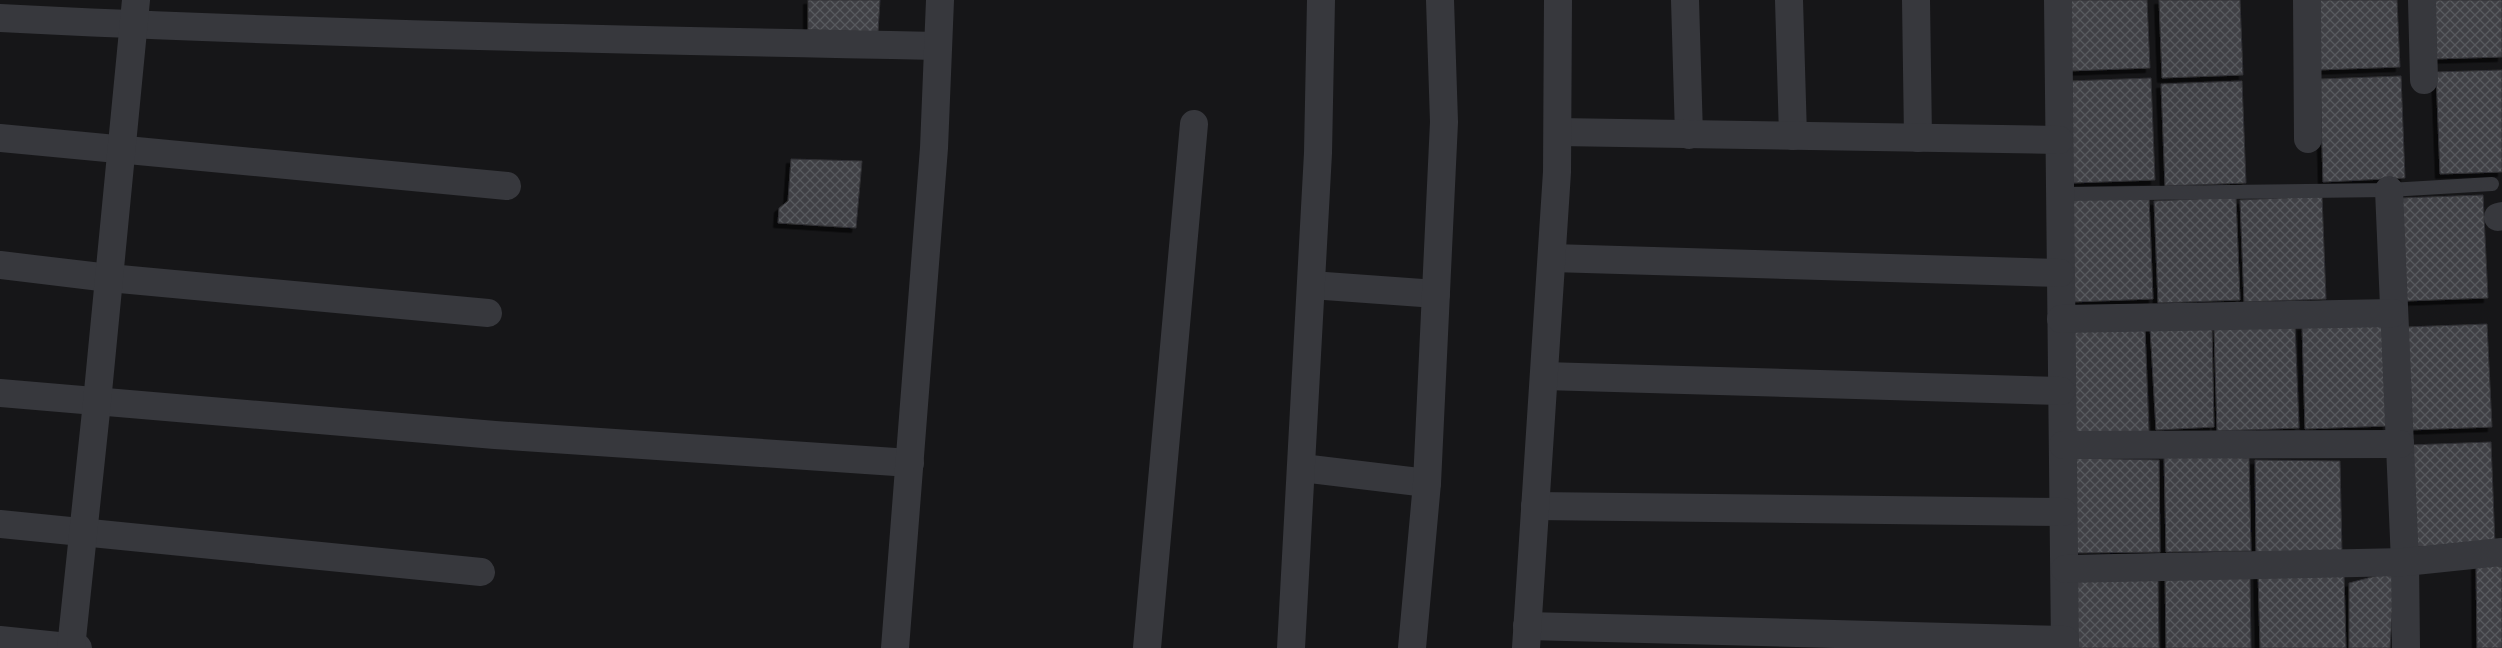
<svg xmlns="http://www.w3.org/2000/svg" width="2502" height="648" viewBox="0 0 2502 648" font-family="Commissioner,sans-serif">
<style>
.building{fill:url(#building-cross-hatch);stroke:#303034;filter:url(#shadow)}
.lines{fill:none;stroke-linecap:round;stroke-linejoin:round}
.service{stroke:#37383d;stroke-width:14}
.minor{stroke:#37383d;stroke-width:28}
</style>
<defs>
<pattern id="building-cross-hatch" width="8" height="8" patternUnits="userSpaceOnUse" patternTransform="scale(1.25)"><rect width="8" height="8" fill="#404145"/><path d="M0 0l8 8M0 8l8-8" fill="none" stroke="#595a5e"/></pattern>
<filter id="shadow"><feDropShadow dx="-4.5" dy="4.5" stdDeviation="0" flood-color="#0009"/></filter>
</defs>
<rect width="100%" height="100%" fill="#161618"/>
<!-- building -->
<g class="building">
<path d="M808,0h72l-2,32 -70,-2z"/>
<path d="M2065,0h82l3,68 -82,3z"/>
<path d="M2159,0h81l3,75 -81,3z"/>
<path d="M2316,0h81l3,67 -82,3z"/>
<path d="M2431,0h71v57l-69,2z"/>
<path d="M2502,70v102l-62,2 -4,-102z"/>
<path d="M2401,76l4,102 -82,4 -3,-103z"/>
<path d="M2151,78l4,102 -82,3 -4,-102z"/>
<path d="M2242,81l4,102 -81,3 -4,-102z"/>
<path d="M791,159l71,2 -6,67 -78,-5 1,-15 9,-7z"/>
<path d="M2483,195l5,103 -82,3 -4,-103z"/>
<path d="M2322,196l4,103 -82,3 -4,-102z"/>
<path d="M2149,197l4,102 -82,3 -3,-102z"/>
<path d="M2236,197l4,103 -82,3 -4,-102z"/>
<path d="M2383,323l4,103 -82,3 -3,-103z"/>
<path d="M2487,324l5,103 -82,3 -4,-103z"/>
<path d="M2295,325l4,103 -82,3 -3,-103z"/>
<path d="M2150,327l62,1 2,99 -58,3z"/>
<path d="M2145,329l4,103 -81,3 -4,-103z"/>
<path d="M2491,442l4,102 -82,3 -4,-102z"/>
<path d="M2164,456l85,2 2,93 -85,1z"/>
<path d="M2074,458l85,2 1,92 -85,1z"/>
<path d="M2255,460l85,1 2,93 -86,2z"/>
<path d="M2476,565l26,1v82h-25z"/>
<path d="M2395,571l-5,77h-41v-65z"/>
<path d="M2165,572l85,1 1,75h-85z"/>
<path d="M2258,572l86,1 2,75h-86z"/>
<path d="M2072,576l86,2 1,70h-86z"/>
</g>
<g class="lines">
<!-- service -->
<path class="service" d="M2060,194l329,-4 103,-6"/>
<!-- minor -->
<g class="minor">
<path d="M1685,0l4,135"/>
<path d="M1789,0l4,136"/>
<path d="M1916,0l2,138"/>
<path d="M2058,0l7,648"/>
<path d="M2307,0l1,139"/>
<path d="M2422,0l2,80"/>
<path d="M0,18c313,16 625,22 938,28"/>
<path d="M1558,132l501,8"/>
<path d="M0,138l507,48"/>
<path d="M2389,190l16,372 1,86"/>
<path d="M2498,217l4,-1"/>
<path d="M1552,258l508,15"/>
<path d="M0,265l109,13 379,35"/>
<path d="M1311,285l125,9"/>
<path d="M2061,319l332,-6"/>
<path d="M1544,376l517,15"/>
<path d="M0,393l495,42 415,28"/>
<path d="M2063,445l337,-1"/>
<path d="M1302,468l125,15"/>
<path d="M1535,506l528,6"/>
<path d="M0,524l481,48"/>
<path d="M2065,569l340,-7 97,-10"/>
<path d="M1527,626l538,14"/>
<path d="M0,640l78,8"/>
<path d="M71,648l26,-246 39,-402"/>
<path d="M895,648l39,-500 6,-148"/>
<path d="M1147,648l47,-524"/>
<path d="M1291,648l27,-495 3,-153"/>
<path d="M1412,648l15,-165 17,-361 -4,-122"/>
<path d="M1526,648l31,-476 1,-172"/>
</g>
</g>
</svg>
